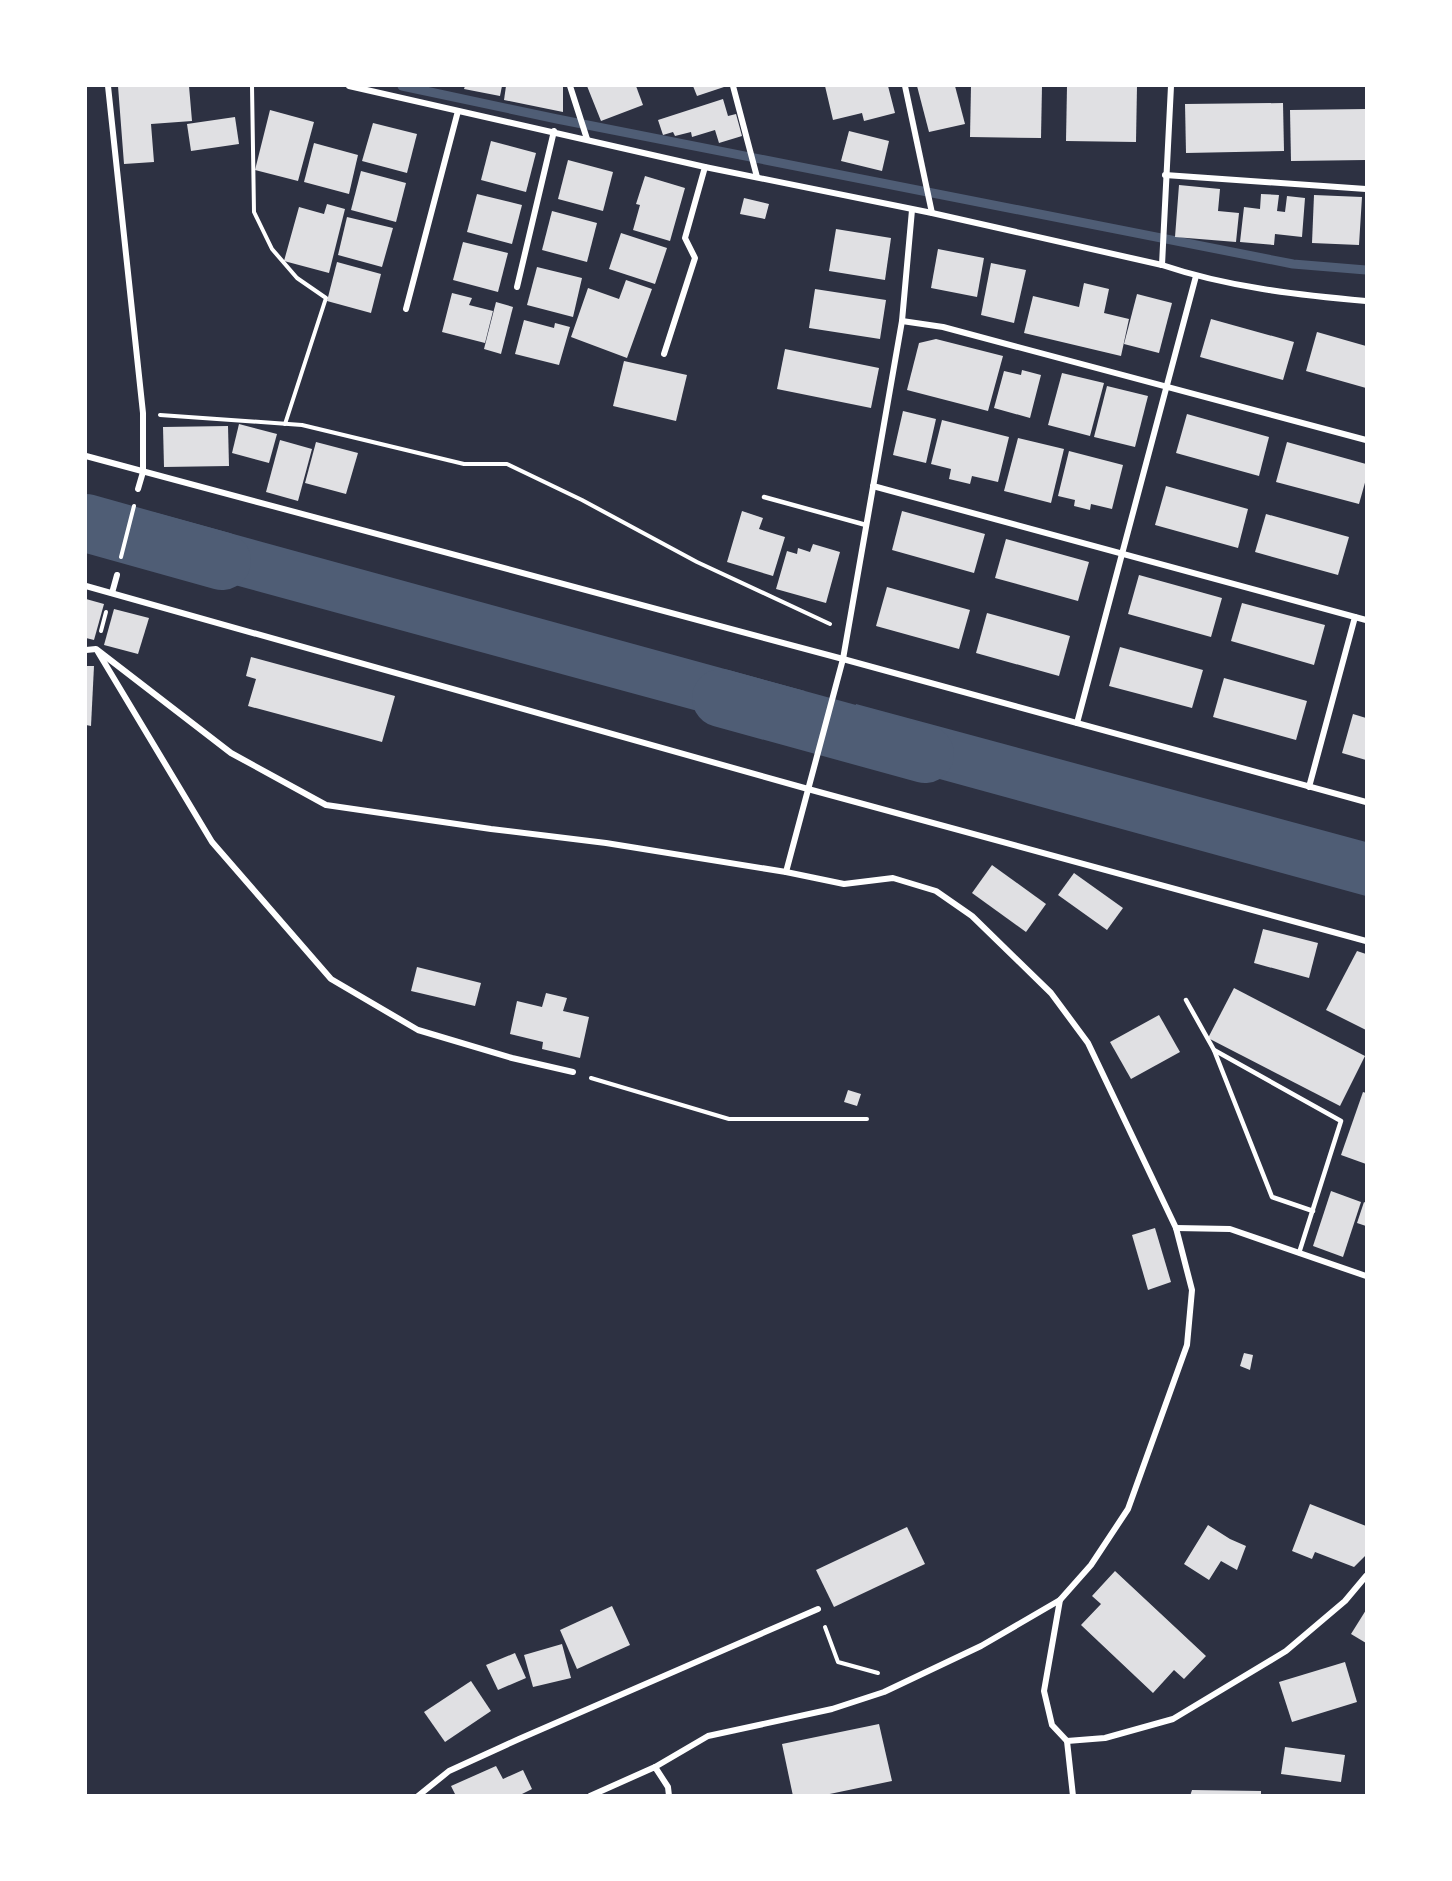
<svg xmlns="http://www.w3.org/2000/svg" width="1452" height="1881" viewBox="0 0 1452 1881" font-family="Rubik,sans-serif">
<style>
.water{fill:#4f5d75}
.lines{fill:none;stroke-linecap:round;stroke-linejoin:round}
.stream{stroke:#4f5d75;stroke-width:9}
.river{stroke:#4f5d75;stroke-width:58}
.building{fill:#e0e0e3}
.path{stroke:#fff;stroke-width:4}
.service{stroke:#fff;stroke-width:4.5}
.minor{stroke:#fff;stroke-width:6}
</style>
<rect width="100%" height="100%" fill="#2d3142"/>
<!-- water -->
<g class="water">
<path d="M86,498l39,12 -14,47 -25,-8z"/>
<path d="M153,512l652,179 -12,46 -654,-178z"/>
<path d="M856,704l510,138v54l-525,-144z"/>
</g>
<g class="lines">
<!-- stream -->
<path class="stream" d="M402,86l155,33 736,145 73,6"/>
<!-- river -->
<g class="river">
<path d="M86,523l136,38"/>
<path d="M721,698l204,56"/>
</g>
</g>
<!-- building -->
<g class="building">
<path d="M118,86h71l3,35 -41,3 3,38 -30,2z"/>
<path d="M465,86h37l-2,10 -36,-7z"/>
<path d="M506,86h57v26l-59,-12z"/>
<path d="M587,86h49l7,19 -42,16z"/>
<path d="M693,86h34l-30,10z"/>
<path d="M825,86h63l7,27 -31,8 -2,-8 -29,7z"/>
<path d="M917,86h38l10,38 -36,8z"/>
<path d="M971,86h71l-1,52 -71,-1z"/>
<path d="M1067,86h70l-1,56 -70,-1z"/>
<path d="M723,99l5,17 8,-2 6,22 -23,7 -4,-13 -23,7 -1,-5 -16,4 -2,-4 -10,3 -5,-15z"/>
<path d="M1283,103l1,48 -98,2 -1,-49z"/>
<path d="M1366,109v51l-75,1 -1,-51z"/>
<path d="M270,110l44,12 -16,59 -43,-11z"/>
<path d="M235,117l4,27 -48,7 -4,-27z"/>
<path d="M373,123l44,11 -10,39 -45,-12z"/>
<path d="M849,131l40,10 -7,30 -41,-10z"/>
<path d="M491,141l45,12 -10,39 -45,-12z"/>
<path d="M314,143l44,12 -9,39 -45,-12z"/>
<path d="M568,160l45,12 -10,39 -45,-12z"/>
<path d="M361,171l45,12 -10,39 -45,-12z"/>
<path d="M645,176l40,12 -15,53 -37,-11 7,-25 -4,-1z"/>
<path d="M1179,185l41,4 -2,22 21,2 -3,29 -61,-5z"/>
<path d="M477,194l45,11 -10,39 -45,-12z"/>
<path d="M1261,194l18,1 -2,16 8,1 2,-16 18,2 -3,39 -27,-3 -1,11 -34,-3 4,-35 16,2z"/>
<path d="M1314,195l48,2 -3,48 -47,-2z"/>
<path d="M744,198l25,6 -4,15 -25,-5z"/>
<path d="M327,204l18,5 -16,64 -45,-12 15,-54 25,7z"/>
<path d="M552,211l45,12 -10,39 -45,-12z"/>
<path d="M347,217l46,11 -11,39 -44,-12z"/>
<path d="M836,229l55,9 -6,42 -56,-9z"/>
<path d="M621,233l46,15 -12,36 -46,-15z"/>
<path d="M463,242l45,11 -10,39 -45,-12z"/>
<path d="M938,249l46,9 -7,39 -46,-9z"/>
<path d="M337,262l44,12 -10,39 -44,-12z"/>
<path d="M991,263l35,7 -12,53 -33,-8z"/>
<path d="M537,267l45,11 -9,39 -46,-12z"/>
<path d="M626,280l26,9 -25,69 -56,-21 17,-49 31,11z"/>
<path d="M1084,283l25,6 -5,24 25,6 -8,37 -97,-23 9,-37 46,11z"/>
<path d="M815,289l71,11 -6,39 -71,-11z"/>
<path d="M452,293l20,5 -3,7 24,6 -8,32 -43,-11z"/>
<path d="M1137,294l35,9 -13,50 -35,-9z"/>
<path d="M496,302l17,5 -12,47 -17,-5z"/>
<path d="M1211,319l83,23 -11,38 -83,-23z"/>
<path d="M524,320l30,8 1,-5 15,4 -11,38 -44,-11z"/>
<path d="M1317,332l49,14v42l-60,-17z"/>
<path d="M936,339l67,17 -15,55 -81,-21 12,-47z"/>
<path d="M785,349l94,19 -8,40 -94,-19z"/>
<path d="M624,361l63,14 -11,46 -63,-15z"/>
<path d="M1022,370l19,5 -11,43 -36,-10 10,-37 17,4z"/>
<path d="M1062,373l42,10 -14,53 -42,-11z"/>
<path d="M1107,386l41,10 -13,51 -41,-10z"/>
<path d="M903,411l33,8 -10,44 -33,-8z"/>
<path d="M1187,414l82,23 -10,39 -83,-23z"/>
<path d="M942,420l67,17 -11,45 -26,-6 -2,8 -21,-5 2,-10 -20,-5z"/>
<path d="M239,424l38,10 -8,29 -37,-10z"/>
<path d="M228,426l1,40 -65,1 -1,-40z"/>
<path d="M1018,438l46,11 -13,54 -47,-12z"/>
<path d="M280,440l32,9 -14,52 -32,-9z"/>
<path d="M316,442l42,11 -12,41 -41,-11z"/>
<path d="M1287,442l79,22v15l-7,25 -83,-22z"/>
<path d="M1069,451l54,14 -11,44 -21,-5 -1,6 -16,-4 1,-6 -17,-4z"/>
<path d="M1166,486l82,23 -10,39 -83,-23z"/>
<path d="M742,511l21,7 -4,11 26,8 -12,39 -46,-14z"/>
<path d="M902,511l83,23 -11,39 -82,-23z"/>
<path d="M1266,514l83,23 -11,38 -83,-23z"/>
<path d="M1006,539l83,23 -11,39 -83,-23z"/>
<path d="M813,544l27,8 -14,51 -50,-14 11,-38 10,3 1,-6 12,4z"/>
<path d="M1139,575l83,23 -11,39 -83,-23z"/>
<path d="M887,587l83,23 -11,39 -83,-23z"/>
<path d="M86,599l18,5 -10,36 -8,-2z"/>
<path d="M1242,603l83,22 -11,40 -83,-24z"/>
<path d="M114,609l35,9 -11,36 -34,-9z"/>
<path d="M987,613l83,23 -11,40 -83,-23z"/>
<path d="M1120,647l83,23 -11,38 -83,-22z"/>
<path d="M251,657l144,39 -13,46 -134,-36 8,-27 -10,-3z"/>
<path d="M86,666h8l-3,60 -5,-1z"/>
<path d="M1224,678l83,23 -11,39 -83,-23z"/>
<path d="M1353,714l13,4v42l-24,-7z"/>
<path d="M992,865l54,39 -20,28 -54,-39z"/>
<path d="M1074,873l49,35 -16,22 -49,-35z"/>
<path d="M1263,929l55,14 -9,35 -55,-15z"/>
<path d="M1357,951l9,3v76l-40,-20z"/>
<path d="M417,967l64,16 -6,23 -64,-15z"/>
<path d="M1234,988l131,68 -25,50 -132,-68z"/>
<path d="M546,993l21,5 -4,13 26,6 -9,41 -38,-9 1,-7 -33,-8 7,-33 25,6z"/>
<path d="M1159,1015l21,37 -49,27 -21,-37z"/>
<path d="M848,1090l13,4 -4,12 -13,-4z"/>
<path d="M1363,1092l3,1v71l-25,-9z"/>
<path d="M1331,1191l30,11 -18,55 -30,-11z"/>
<path d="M1364,1202l2,1v23l-9,-3z"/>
<path d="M1155,1228l16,54 -23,8 -16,-55z"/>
<path d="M1244,1353l9,2 -3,15 -10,-4z"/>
<path d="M1310,1504l56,22v29l-12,12 -39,-15 -3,7 -20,-8z"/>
<path d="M1208,1525l22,14 16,7 -9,24 -16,-9 -12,19 -25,-16z"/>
<path d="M907,1527l18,37 -91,43 -18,-37z"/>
<path d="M1115,1571l91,85 -22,23 -10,-9 -21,23 -72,-68 20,-21 -9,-8z"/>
<path d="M612,1606l18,39 -53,24 -17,-39z"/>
<path d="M1366,1610v33l-15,-9z"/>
<path d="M562,1644l9,34 -38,9 -9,-32z"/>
<path d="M515,1653l11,25 -28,12 -12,-25z"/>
<path d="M1345,1662l12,40 -65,20 -13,-40z"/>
<path d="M471,1681l20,30 -46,31 -21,-30z"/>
<path d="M879,1724l13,57 -72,15h-27l-11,-52z"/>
<path d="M1285,1747l60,8 -4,27 -60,-8z"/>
<path d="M496,1766l7,13 20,-9 9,19 -14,7h-62l-5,-10z"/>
<path d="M1192,1790l69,1v5h-71z"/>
</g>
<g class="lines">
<!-- path -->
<g class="path">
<path d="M252,86l2,126 18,37 25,29 29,20 -41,126"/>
<path d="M160,415l142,10 162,39h43l75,36 115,62 133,62"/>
<path d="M121,557l13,-51"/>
<path d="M101,631l5,-19"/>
<path d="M591,1078l138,41h138"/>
<path d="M825,1627l13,35 40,11"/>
</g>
<!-- service -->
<g class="service">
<path d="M764,497l102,28"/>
<path d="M1186,1000l28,50 127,71 -42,132"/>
<path d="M1214,1050l58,147 41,14"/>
</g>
<!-- minor -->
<g class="minor">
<path d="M108,86l35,327v59l-5,17"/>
<path d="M349,86l356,81 227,46 230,52c65,22 136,30 204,36"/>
<path d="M570,86l17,53"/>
<path d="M733,86l24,91"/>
<path d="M905,86l27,127"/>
<path d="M1165,175l201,14"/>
<path d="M1162,265l9,-179"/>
<path d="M517,287l37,-156"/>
<path d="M406,309l52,-198"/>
<path d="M902,321l41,6 423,113"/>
<path d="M664,354l31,-96 -10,-20 20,-71"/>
<path d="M86,456l757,203 523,143"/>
<path d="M873,486l493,134"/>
<path d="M86,586l722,203 558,152"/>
<path d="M112,593l5,-18"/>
<path d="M86,650l10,-1 135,104 95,52 165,24 115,14 180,29 58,12 49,-6 43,13 36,25 79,77 37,50 88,185 16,62 -5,55 -59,164 -37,56 -31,35 -79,46 -97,46 -52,17 -124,27 -53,31"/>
<path d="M98,652l114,190 119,137 87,51 94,28 61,14"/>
<path d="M1077,723l119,-447"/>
<path d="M1309,787l46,-170"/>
<path d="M786,872l57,-213 59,-338 10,-111"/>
<path d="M1176,1228l54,1 136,47"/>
<path d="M1060,1600l-16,91 8,34 15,16 38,-3 68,-19 113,-68 59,-50 21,-25"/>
<path d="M1067,1741l6,55"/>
<path d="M418,1796l31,-25 70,-32 299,-130"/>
<path d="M590,1796l65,-29 13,20 1,9"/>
</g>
</g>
<!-- border -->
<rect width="1452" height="1881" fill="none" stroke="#ffffff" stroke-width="174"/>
</svg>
